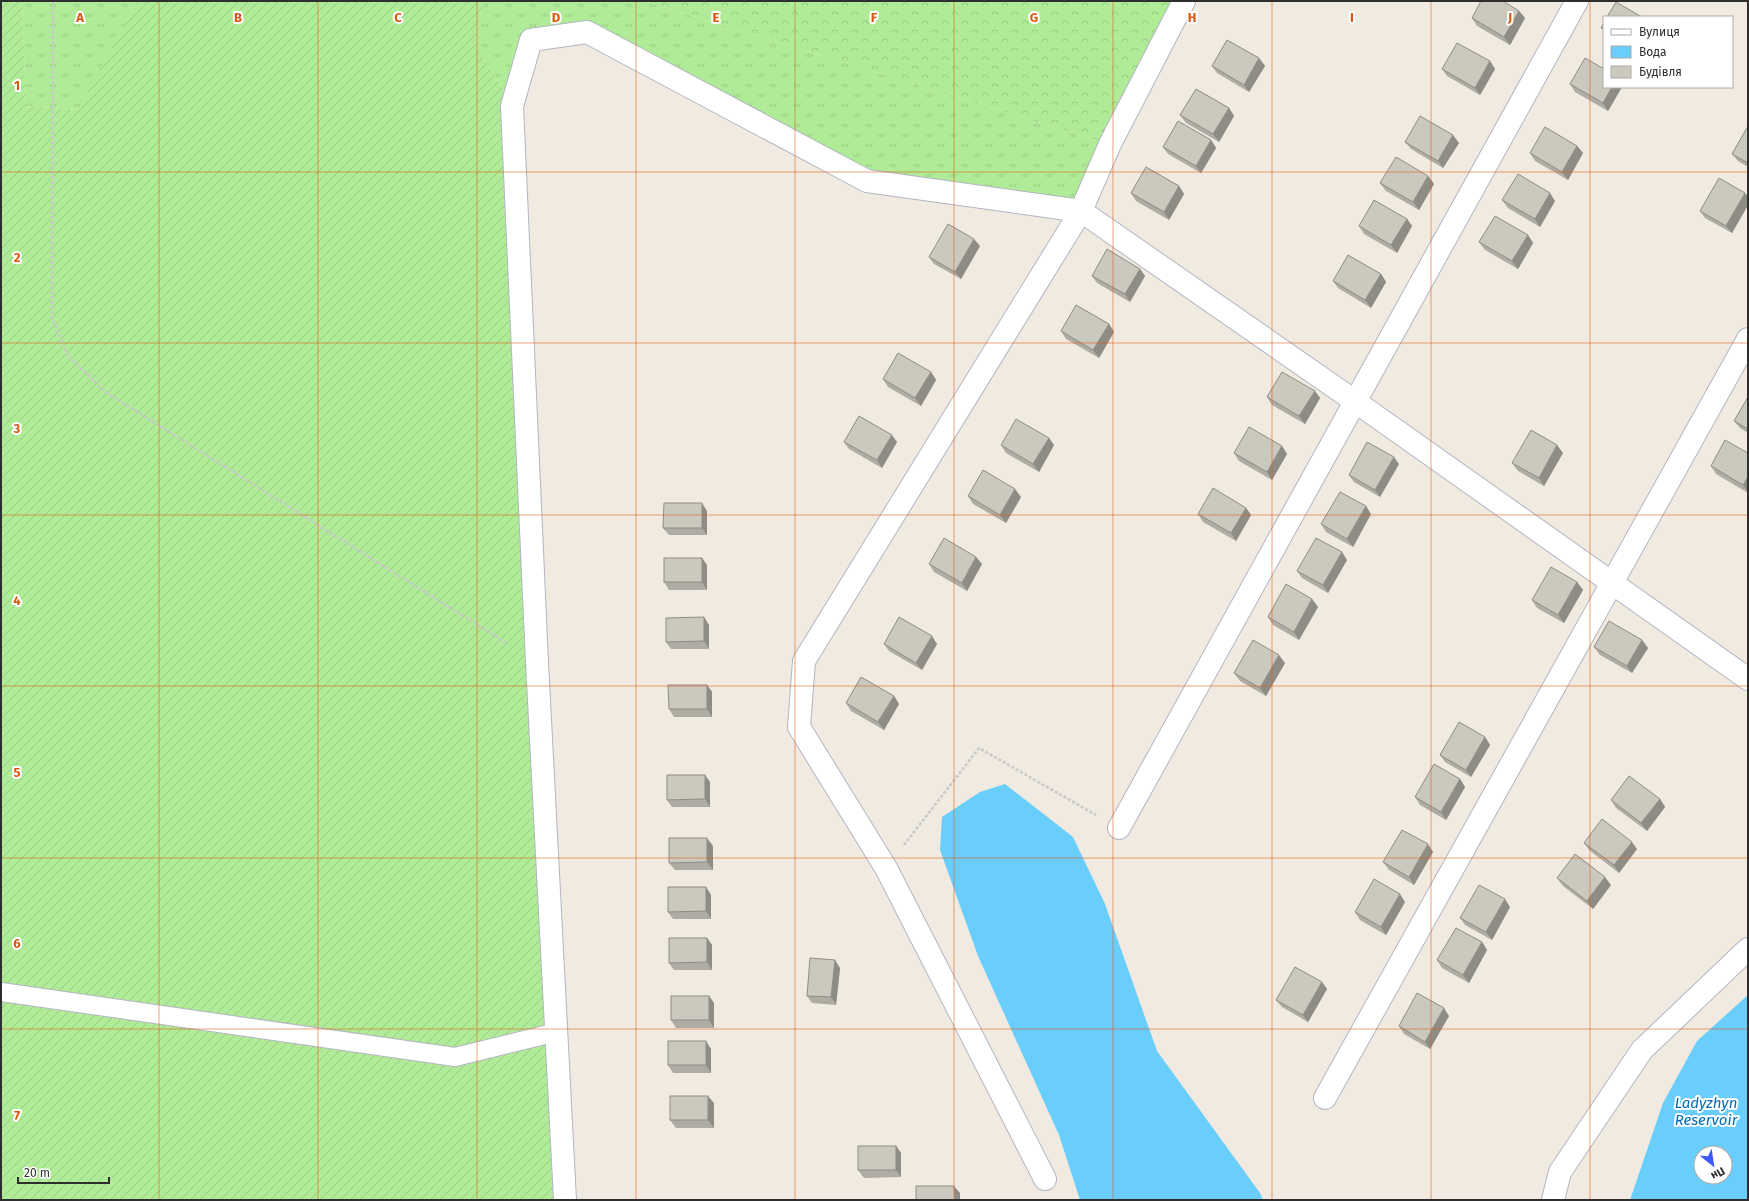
<svg xmlns="http://www.w3.org/2000/svg" width="1749" height="1201" viewBox="0 0 1749 1201" font-family="'Fira Sans',sans-serif">
<style>
.grass{fill:url(#grass-tufts)}
.forest{fill:url(#forest-crowns)}
.garden{fill:url(#garden-furrows)}
.water{fill:#69cefc;fill-rule:evenodd}
.lines{fill:none;stroke-linecap:round;stroke-linejoin:round}
.lane-casing{stroke:#b3b5c3;stroke-width:20}
.street-casing{stroke:#b3b5c3;stroke-width:24}
.secondary-casing{stroke:#b3b5c3;stroke-width:24}
.path{stroke:#c9c9c9;stroke-width:2.5;stroke-dasharray:3 2;stroke-linecap:butt}
.lane{stroke:#fff;stroke-width:18}
.street{stroke:#fff;stroke-width:22}
.secondary{stroke:#fff;stroke-width:22}
.wall{fill:#afaca3}
.shaded-wall{fill:#8e8c85}
.building{fill:#cbc8be;stroke:#8e8c85}
.grid{fill:none;stroke:#df570e;stroke-width:1;stroke-opacity:0.55}
.labels{text-anchor:middle;dominant-baseline:central;stroke-width:4;stroke-linejoin:round;paint-order:stroke}
.water-label{font-size:15px;font-style:italic;fill:#006bb0;stroke:#fff}
.grid-label{font-size:13px;text-anchor:middle;font-weight:bold;fill:#df570e;stroke:#fff;stroke-width:4;stroke-linejoin:round;paint-order:stroke}
</style>
<defs>
<pattern id="grass-tufts" width="24" height="20" patternUnits="userSpaceOnUse"><rect width="24" height="20" fill="#b0ec97"/><path d="M3 7l-1-3M5 7V3M7 7l1-3M15 17l-1-3M17 17v-4M19 17l1-3" fill="none" stroke="#98cb82"/></pattern>
<pattern id="forest-crowns" width="20" height="18" patternUnits="userSpaceOnUse"><rect width="20" height="18" fill="#b0ec97"/><path d="M2 6a3 3 0 1 1 6 0M12 15a3 3 0 1 1 6 0" fill="none" stroke="#98cb82"/></pattern>
<pattern id="garden-furrows" width="10" height="10" patternUnits="userSpaceOnUse"><rect width="10" height="10" fill="#b0ec97"/><path d="M-1 1l2-2M0 10L10 0M9 11l2-2" fill="none" stroke="#98cb82"/></pattern>
</defs>
<rect width="100%" height="100%" fill="#f0eae0"/>
<!-- grass -->
<g class="grass">
<path d="M22,1h115l-58,109 -53,-4z"/>
<path d="M484,1h159l467,143 -29,67 -214,-30 -280,-149 -56,8 -19,66 -38,-65z"/>
</g>
<!-- forest -->
<path class="forest" d="M643,1h541l-74,143z"/>
<!-- garden -->
<path class="garden" d="M1,1h21l4,105 52,4 59,-109h347l-10,40 38,65 50,1094h-561z"/>
<!-- water -->
<g class="water">
<path d="M1005,784l68,53 32,67 52,147 103,142 3,7h-183l-21,-65 -81,-179 -38,-106 2,-33 38,-25z"/>
<path d="M1748,995v205h-118l33,-97 34,-62zM1701,1153h24v24h-24z"/>
</g>
<g class="lines">
<defs>
<path id="lane" d="M1,992l454,65 102,-25"/>
<g id="street">
<path d="M1184,1l-74,143 -29,67 275,191 392,277"/>
<path d="M1119,828l458,-827"/>
<path d="M1325,1098l423,-759"/>
<path d="M565,1200l-28,-538 -25,-556 19,-66 56,-8 280,149 214,30 -277,450 -5,66 87,141 159,311"/>
</g>
<path id="secondary" d="M1553,1200l7,-28 82,-122 106,-101"/>
</defs>
<!-- lane casing -->
<use href="#lane" class="lane-casing"/>
<!-- street casing -->
<use href="#street" class="street-casing"/>
<!-- secondary casing -->
<use href="#secondary" class="secondary-casing"/>
<!-- path -->
<g class="path">
<path d="M53,1l-1,317 16,38 36,35 404,253"/>
<path d="M904,845l75,-97 117,67"/>
</g>
<!-- lane -->
<use href="#lane" class="lane"/>
<!-- street -->
<use href="#street" class="street"/>
<!-- secondary -->
<use href="#secondary" class="secondary"/>
</g>
<!-- wall -->
<g class="wall">
<path d="M1519,11l6,7 -15,27 -33,-19 -5,-8z"/>
<path d="M1259,58l6,8 -16,26 -32,-19 -5,-7z"/>
<path d="M1490,61l5,8 -15,26 -33,-19 -5,-7z"/>
<path d="M1570,84l34,3h18l-14,24 -33,-19z"/>
<path d="M1229,108l5,8 -15,26 -33,-19 -6,-8z"/>
<path d="M1748,126v41l-10,-6 -6,-7z"/>
<path d="M1211,140l5,8 -15,25 -33,-19 -5,-7z"/>
<path d="M1405,142l54,1 -16,25 -32,-19z"/>
<path d="M1577,146l6,7 -15,27 -33,-19 -5,-8z"/>
<path d="M1428,176l6,8 -15,26 -33,-19 -6,-8z"/>
<path d="M1179,186l5,8 -15,26 -33,-19 -5,-8z"/>
<path d="M1748,197v8l-16,28 -27,-15 -5,-7z"/>
<path d="M1502,200l53,1 -15,26 -32,-19z"/>
<path d="M1407,219l5,7 -15,27 -33,-19 -5,-8z"/>
<path d="M1528,235l5,8 -15,26 -33,-19 -6,-8z"/>
<path d="M980,246l-19,33 -27,-15 -5,-7z"/>
<path d="M1140,269l5,7 -15,26 -33,-19 -5,-7z"/>
<path d="M1381,274l5,8 -15,26 -33,-20 -5,-7z"/>
<path d="M1109,324l5,8 -15,26 -33,-19 -5,-8z"/>
<path d="M931,372l5,8 -15,26 -33,-19 -5,-8z"/>
<path d="M1315,391l5,7 -15,26 -33,-19 -5,-8z"/>
<path d="M1748,397v36l-8,-5 -6,-7z"/>
<path d="M1049,438l5,7 -15,27 -33,-19 -5,-8z"/>
<path d="M844,442h53l-15,26 -33,-19z"/>
<path d="M1282,446l5,8 -15,26 -33,-19 -5,-8z"/>
<path d="M1563,453l-19,33 -26,-15 -6,-8z"/>
<path d="M1748,453v40l-32,-19 -5,-8z"/>
<path d="M1399,464l-19,33 -26,-15 -5,-7z"/>
<path d="M968,496l53,1 -15,26 -33,-19z"/>
<path d="M1246,508l5,7 -15,26 -33,-19 -5,-8z"/>
<path d="M707,511v24h-38l-6,-7z"/>
<path d="M1371,514l-18,33 -27,-15 -5,-8z"/>
<path d="M976,557l6,7 -15,27 -33,-19 -5,-8z"/>
<path d="M702,558l5,7v25h-38l-5,-8z"/>
<path d="M1347,560l-19,33 -26,-15 -5,-7z"/>
<path d="M1577,582l6,8 -19,33 -27,-15 -5,-8z"/>
<path d="M1312,599l6,8 -19,33 -26,-15 -5,-8z"/>
<path d="M709,625v24h-38l-5,-7z"/>
<path d="M1642,640l6,8 -16,25 -32,-18 -6,-8z"/>
<path d="M884,644h53l-15,26 -33,-19z"/>
<path d="M1285,663l-19,33 -26,-15 -6,-8z"/>
<path d="M707,685l5,7v25h-38l-5,-8z"/>
<path d="M894,696l5,8 -15,26 -33,-19 -5,-8z"/>
<path d="M1485,737l5,8 -19,32 -26,-15 -5,-7z"/>
<path d="M1460,779l5,8 -19,33 -26,-15 -5,-8z"/>
<path d="M710,782v25h-38l-5,-7z"/>
<path d="M1660,799l5,8 -18,24 -31,-23 -5,-8z"/>
<path d="M1584,843l53,6 -18,24 -30,-23z"/>
<path d="M713,846v24h-38l-6,-7z"/>
<path d="M1433,852l-19,33 -25,-15 -6,-8z"/>
<path d="M1557,878l54,7 -18,24 -30,-23z"/>
<path d="M706,887l5,8v24h-38l-5,-7z"/>
<path d="M1405,902l-19,33 -26,-15 -5,-8z"/>
<path d="M1510,907l-18,33 -27,-15 -5,-7z"/>
<path d="M707,938l5,7v25h-38l-5,-7z"/>
<path d="M1482,942l5,8 -18,33 -27,-15 -5,-8z"/>
<path d="M840,968l-4,37 -24,-2 -5,-7z"/>
<path d="M1322,982l5,7 -19,33 -26,-15 -6,-7z"/>
<path d="M709,996l5,7v25h-38l-5,-8z"/>
<path d="M1449,1016l-19,33 -26,-15 -5,-8z"/>
<path d="M711,1049v24h-38l-5,-8z"/>
<path d="M714,1103v25h-38l-6,-8z"/>
<path d="M896,1146l5,7v24l-37,1 -6,-8z"/>
</g>
<!-- shaded-wall -->
<g class="shaded-wall">
<path d="M1519,11l6,7 -15,27 -6,-8z"/>
<path d="M1259,58l6,8 -16,26 -5,-7z"/>
<path d="M1490,61l5,8 -15,26 -5,-7z"/>
<path d="M1612,87h10l-14,24 -5,-8z"/>
<path d="M1229,108l5,8 -15,26 -6,-8z"/>
<path d="M1453,135l6,8 -16,25 -5,-7z"/>
<path d="M1211,140l5,8 -15,25 -5,-7z"/>
<path d="M1577,146l6,7 -15,27 -6,-8z"/>
<path d="M1428,176l6,8 -15,26 -6,-8z"/>
<path d="M1179,186l5,8 -15,26 -5,-8z"/>
<path d="M1550,193l5,8 -15,26 -5,-8z"/>
<path d="M1745,193l3,4v8l-16,28 -6,-7z"/>
<path d="M1407,219l5,7 -15,27 -6,-8z"/>
<path d="M1528,235l5,8 -15,26 -6,-8z"/>
<path d="M974,239l6,7 -19,33 -6,-7z"/>
<path d="M1140,269l5,7 -15,26 -5,-8z"/>
<path d="M1381,274l5,8 -15,26 -6,-8z"/>
<path d="M1109,324l5,8 -15,26 -6,-8z"/>
<path d="M931,372l5,8 -15,26 -6,-8z"/>
<path d="M1315,391l5,7 -15,26 -6,-8z"/>
<path d="M892,435l5,7 -15,26 -5,-8z"/>
<path d="M1049,438l5,7 -15,27 -6,-8z"/>
<path d="M1557,445l6,8 -19,33 -5,-8z"/>
<path d="M1282,446l5,8 -15,26 -5,-8z"/>
<path d="M1394,457l5,7 -19,33 -5,-7z"/>
<path d="M1748,477v15l-5,-7z"/>
<path d="M1015,489l6,8 -15,26 -6,-8z"/>
<path d="M702,503l5,8v24l-5,-7z"/>
<path d="M1366,506l5,8 -18,33 -6,-8z"/>
<path d="M1246,508l5,7 -15,26 -5,-8z"/>
<path d="M1342,552l5,8 -19,33 -5,-8z"/>
<path d="M976,557l6,7 -15,27 -5,-8z"/>
<path d="M702,558l5,7v25l-5,-8z"/>
<path d="M1577,582l6,8 -19,33 -6,-8z"/>
<path d="M1312,599l6,8 -19,33 -5,-8z"/>
<path d="M704,617l5,8v24l-5,-8z"/>
<path d="M932,636l5,8 -15,26 -6,-7z"/>
<path d="M1642,640l6,8 -16,25 -5,-7z"/>
<path d="M1279,655l6,8 -19,33 -6,-8z"/>
<path d="M707,685l5,7v25l-5,-8z"/>
<path d="M894,696l5,8 -15,26 -6,-8z"/>
<path d="M1485,737l5,8 -19,32 -5,-7z"/>
<path d="M705,775l5,7v25l-5,-8z"/>
<path d="M1460,779l5,8 -19,33 -5,-8z"/>
<path d="M1660,799l5,8 -18,24 -6,-8z"/>
<path d="M707,838l6,8v24l-6,-8z"/>
<path d="M1632,842l5,7 -18,24 -5,-8z"/>
<path d="M1428,844l5,8 -19,33 -5,-8z"/>
<path d="M1605,877l6,8 -18,24 -6,-8z"/>
<path d="M706,887l5,8v24l-5,-8z"/>
<path d="M1400,894l5,8 -19,33 -5,-8z"/>
<path d="M1505,899l5,8 -18,33 -6,-8z"/>
<path d="M707,938l5,7v25l-5,-8z"/>
<path d="M1482,942l5,8 -18,33 -6,-8z"/>
<path d="M835,960l5,8 -4,37 -5,-8z"/>
<path d="M1322,982l5,7 -19,33 -5,-7z"/>
<path d="M709,996l5,7v25l-5,-8z"/>
<path d="M1444,1008l5,8 -19,33 -5,-7z"/>
<path d="M706,1041l5,8v24l-5,-8z"/>
<path d="M708,1096l6,7v25l-6,-8z"/>
<path d="M896,1146l5,7v24l-5,-7z"/>
<path d="M954,1186l6,7v7h-5z"/>
</g>
<!-- building -->
<g class="building">
<path d="M1481,1h22l16,10 -15,26 -32,-19z"/>
<path d="M1616,2l26,15h-35z"/>
<path d="M1604,22v8l-3,-2z"/>
<path d="M1227,40l32,18 -15,27 -32,-19z"/>
<path d="M1457,43l33,18 -15,27 -33,-19z"/>
<path d="M1585,58l19,11v18h8l-9,16 -33,-19z"/>
<path d="M1196,89l33,19 -16,26 -33,-19z"/>
<path d="M1420,116l33,19 -15,26 -33,-19z"/>
<path d="M1178,121l33,19 -15,26 -33,-19z"/>
<path d="M1748,126v37l-16,-9z"/>
<path d="M1545,127l32,19 -15,26 -32,-19z"/>
<path d="M1396,157l32,19 -15,26 -33,-19z"/>
<path d="M1146,167l33,19 -15,26 -33,-19z"/>
<path d="M1518,174l32,19 -15,26 -33,-19z"/>
<path d="M1719,178l26,15 -19,33 -26,-15z"/>
<path d="M1374,200l33,19 -16,26 -32,-19z"/>
<path d="M1495,216l33,19 -16,26 -33,-19z"/>
<path d="M948,224l26,15 -19,33 -26,-15z"/>
<path d="M1107,249l33,20 -15,25 -33,-18z"/>
<path d="M1348,255l33,19 -16,26 -32,-19z"/>
<path d="M1076,305l33,19 -16,26 -32,-19z"/>
<path d="M898,353l33,19 -16,26 -32,-19z"/>
<path d="M1282,372l33,19 -16,25 -32,-19z"/>
<path d="M1748,397v32l-14,-8z"/>
<path d="M859,416l33,19 -15,25 -33,-18z"/>
<path d="M1016,419l33,19 -16,26 -32,-19z"/>
<path d="M1249,427l33,19 -15,26 -33,-19z"/>
<path d="M1531,430l26,15 -18,33 -27,-15z"/>
<path d="M1725,440l23,13v24l-5,8 -32,-19z"/>
<path d="M1367,442l27,15 -19,33 -26,-15z"/>
<path d="M983,470l32,19 -15,26 -32,-19z"/>
<path d="M1213,488l33,20 -15,25 -33,-19z"/>
<path d="M1340,492l26,14 -19,33 -26,-15z"/>
<path d="M664,503h38v25h-39z"/>
<path d="M944,538l32,19 -14,26 -33,-19z"/>
<path d="M1316,538l26,14 -19,33 -26,-14z"/>
<rect x="664" y="558" width="38" height="24"/>
<path d="M1551,567l26,15 -19,33 -26,-15z"/>
<path d="M1286,584l26,15 -18,33 -26,-15z"/>
<path d="M704,617v24l-38,1v-24z"/>
<path d="M899,617l33,19 -16,27 -32,-19z"/>
<path d="M1609,621l33,19 -15,26 -33,-19z"/>
<path d="M1253,640l26,15 -19,33 -26,-15z"/>
<path d="M861,677l33,19 -16,26 -32,-19z"/>
<path d="M668,685h39v24h-38z"/>
<path d="M1459,722l26,15 -19,33 -26,-15z"/>
<path d="M1434,764l26,15 -19,33 -26,-15z"/>
<path d="M667,775h38v24l-38,1z"/>
<path d="M1629,776l31,23 -19,24 -30,-23z"/>
<path d="M1602,819l30,23 -18,23 -30,-22z"/>
<path d="M1402,830l26,14 -19,33 -26,-15z"/>
<path d="M669,838h38v24l-38,1z"/>
<path d="M1575,854l30,23 -18,24 -30,-23z"/>
<path d="M1374,879l26,15 -19,33 -26,-15z"/>
<path d="M1479,885l26,14 -19,33 -26,-14z"/>
<path d="M668,887h38v24l-38,1z"/>
<path d="M1456,928l26,14 -19,33 -26,-15z"/>
<path d="M669,938h38v24l-38,1z"/>
<path d="M810,958l25,2 -4,37 -24,-1z"/>
<path d="M1295,967l27,15 -19,33 -27,-15z"/>
<path d="M1417,993l27,15 -19,34 -26,-16z"/>
<rect x="671" y="996" width="38" height="24"/>
<rect x="668" y="1041" width="38" height="24"/>
<rect x="670" y="1096" width="38" height="24"/>
<rect x="858" y="1146" width="38" height="24"/>
<path d="M916,1186h38l1,14h-39z"/>
</g>
<!-- grid -->
<path class="grid" d="M159,1v1199M318,1v1199M477,1v1199M636,1v1199M795,1v1199M954,1v1199M1113,1v1199M1272,1v1199M1431,1v1199M1590,1v1199M1,172h1747M1,343h1747M1,515h1747M1,686h1747M1,858h1747M1,1029h1747"/>
<g class="labels">
<!-- water labels -->
<g class="water-label">
<text x="1706" y="1103">Ladyzhyn<tspan x="1706" dy="17">Reservoir</tspan></text>
</g>
</g>
<g class="grid-label">
<text x="80" y="22">A</text>
<text x="238" y="22">B</text>
<text x="398" y="22">C</text>
<text x="556" y="22">D</text>
<text x="716" y="22">E</text>
<text x="874" y="22">F</text>
<text x="1034" y="22">G</text>
<text x="1192" y="22">H</text>
<text x="1352" y="22">I</text>
<text x="1510" y="22">J</text>
<text x="17" y="90">1</text>
<text x="17" y="262">2</text>
<text x="17" y="433">3</text>
<text x="17" y="605">4</text>
<text x="17" y="777">5</text>
<text x="17" y="948">6</text>
<text x="17" y="1120">7</text>
</g>
<!-- border -->
<rect width="1749" height="1201" fill="none" stroke="#2e2e2e" stroke-width="4"/>
<!-- legend -->
<rect x="1603" y="16" width="130" height="72" fill="#ffffff" stroke="#ababab"/>
<rect x="1611" y="29" width="20" height="6" fill="#ffffff" stroke="#ababab"/>
<text x="1639" y="36" font-size="12" fill="#2e2e2e">Вулиця</text>
<rect x="1611" y="46" width="20" height="12" fill="#69cefc" stroke="#ababab"/>
<text x="1639" y="56" font-size="12" fill="#2e2e2e">Вода</text>
<rect x="1611" y="66" width="20" height="12" fill="#cbc8be" stroke="#ababab"/>
<text x="1639" y="76" font-size="12" fill="#2e2e2e">Будівля</text>
<!-- north arrow -->
<g transform="translate(1713 1165) rotate(150)"><circle r="19" fill="#ffffff" stroke="#ababab"/>
<path d="M0-3L7 15L0 10L-7 15Z" fill="#3e59ff"/>
<text y="-6" font-size="11" font-weight="bold" text-anchor="middle" fill="#2e2e2e">Пн</text>
</g>
<!-- scale -->
<path d="M18 1177v6h91v-6" fill="none" stroke="#2e2e2e" stroke-width="2"/>
<text x="24" y="1177" font-size="12" fill="#2e2e2e" stroke="#ffffff" stroke-width="3" paint-order="stroke">20 m</text>
</svg>
